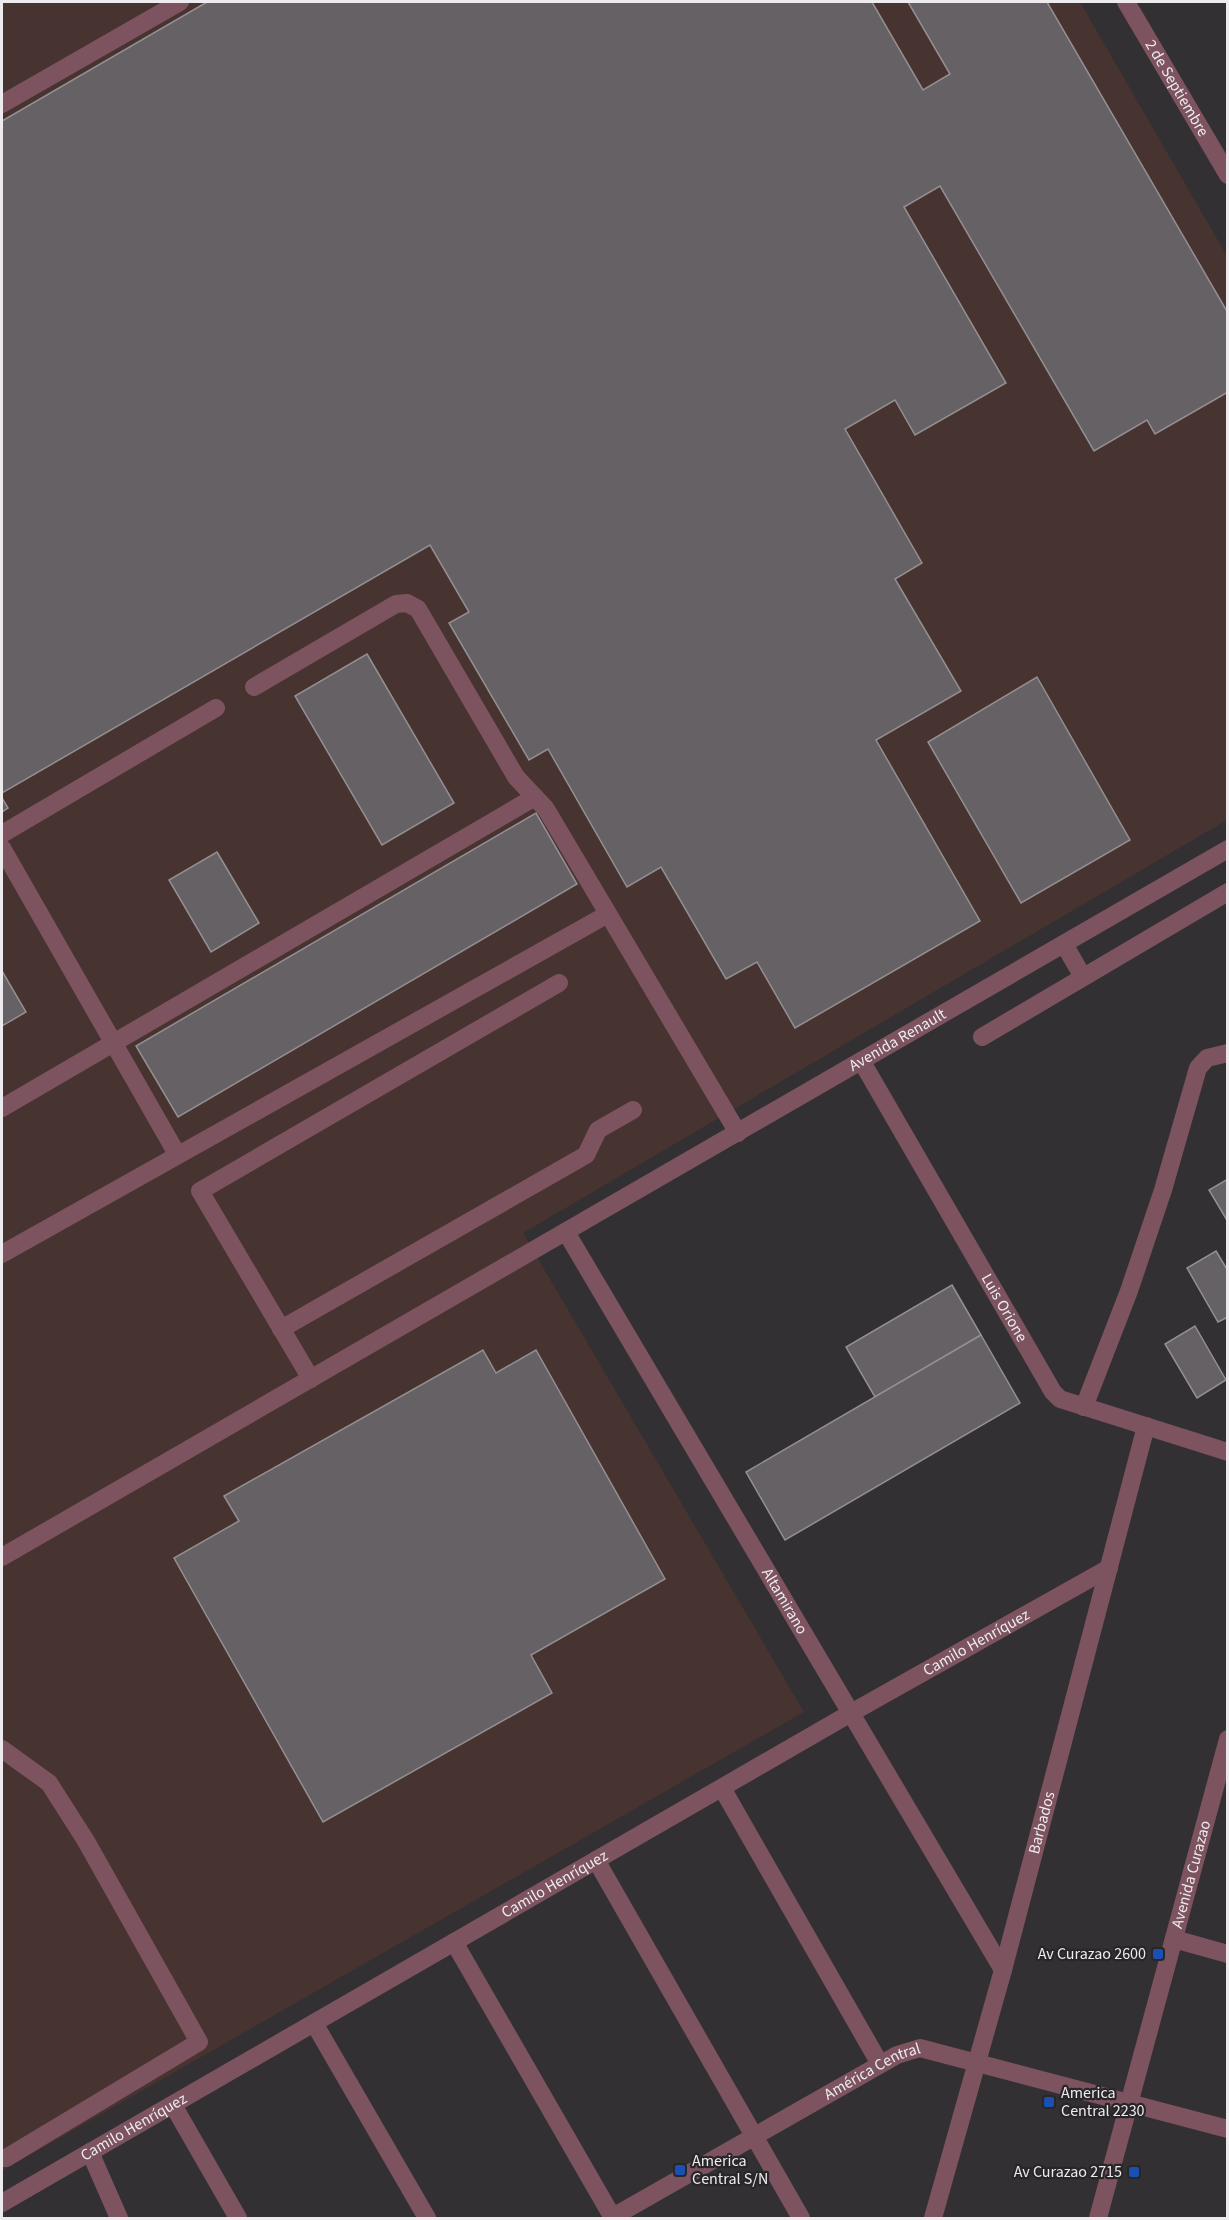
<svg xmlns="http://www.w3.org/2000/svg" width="1229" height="2220" viewBox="0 0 1229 2220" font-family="'Source Sans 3',sans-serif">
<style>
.industrial{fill:#47332f}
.building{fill:#666165;stroke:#948f92;stroke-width:1.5}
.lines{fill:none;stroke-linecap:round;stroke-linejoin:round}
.minor{stroke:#7c535f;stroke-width:18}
.transit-dot{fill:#1a4fb4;stroke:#282629;stroke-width:2}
.labels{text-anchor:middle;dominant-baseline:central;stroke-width:4.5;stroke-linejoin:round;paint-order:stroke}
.street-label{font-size:16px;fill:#edebee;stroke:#282629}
.poi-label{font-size:16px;fill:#edebee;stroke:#282629;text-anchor:end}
</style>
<rect width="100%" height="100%" fill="#323033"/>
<!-- industrial -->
<path class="industrial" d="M2,2h1078l147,254v564l-704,413 281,479 -802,459z"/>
<!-- building -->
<g class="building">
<path d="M207,2h665l51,88 27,-16 -42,-72h139l181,311v79l-73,42 -8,-14 -53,31 -154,-265 -36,21 102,176 -91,52 -20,-35 -50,29 77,134 -27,16 66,112 -85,49 104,181 -185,107 -38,-66 -31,17 -65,-112 -34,20 -79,-138 -19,11 -80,-137 20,-11 -39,-67 -428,248v-672z"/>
<path d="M367,654l87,149 -72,42 -87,-149z"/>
<path d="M1037,677l93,163 -109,63 -93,-161z"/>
<path d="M2,798l6,10 -6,4z"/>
<path d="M536,813l41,71 -399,233 -42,-71z"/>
<path d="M217,852l42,71 -48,29 -42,-72z"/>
<path d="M2,971l24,41 -24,14z"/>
<path d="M1228,1179v43l-19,-32z"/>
<path d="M1216,1251l12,20v46l-10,5 -31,-54z"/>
<path d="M952,1285l29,50 -106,62 -29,-50z"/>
<path d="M1195,1326l31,54 -29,18 -32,-54z"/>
<path d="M981,1335l39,68 -235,137 -39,-68z"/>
<path d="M483,1350l13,23 40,-23 129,229 -134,76 21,38 -229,129 -149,-264 65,-37 -15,-25z"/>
</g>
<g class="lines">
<!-- minor -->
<g class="minor">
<path id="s1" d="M1126,2l102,173"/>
<path d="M2,104l178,-102"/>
<path d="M254,687l142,-83 11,-1 11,6 98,168 30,32 192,324"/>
<path d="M2,834l214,-126"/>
<path d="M2,848l175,306"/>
<path d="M1064,944l19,33"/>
<path d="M982,1037l246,-145"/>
<path id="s2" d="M862,1062l191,330 7,7 168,53"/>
<path d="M2,1108l533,-311"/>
<path id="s3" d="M566,1232l437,738"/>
<path d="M2,1254l606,-340"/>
<path d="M281,1329l305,-174 12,-25 35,-20"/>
<path d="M311,1379l-111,-188 359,-208"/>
<path d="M1084,1407l45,-116 34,-101 35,-122 9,-10 21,-5"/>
<path id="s4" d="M2,1557l1226,-708"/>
<path d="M2,1749l47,34 37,58 113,201 -193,116h-4"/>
<path d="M722,1788l158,276"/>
<path d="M596,1860l205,358"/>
<path d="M1174,1939l54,15"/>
<path d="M454,1942l159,276"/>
<path d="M314,2023l113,195"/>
<path d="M173,2105l65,113"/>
<path d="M90,2152l29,66"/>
<path id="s5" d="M2,2203l849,-490 258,-145"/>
<path id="s6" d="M611,2218l286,-163 23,-7 308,81"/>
<path id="s7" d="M933,2218l70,-248 143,-544"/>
<path id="s8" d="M1098,2218l130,-479"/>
</g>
</g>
<!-- markers -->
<g class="transit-dot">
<rect x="1152" y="1948" width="12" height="12" rx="3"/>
<rect x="1043" y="2096" width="12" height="12" rx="3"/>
<rect x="674" y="2164" width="12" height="12" rx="3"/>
<rect x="1128" y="2166" width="12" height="12" rx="3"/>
</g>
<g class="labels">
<!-- street labels -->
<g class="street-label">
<text stroke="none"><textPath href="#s1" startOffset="100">2 de Septiembre</textPath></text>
<text stroke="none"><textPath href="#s4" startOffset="1034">Avenida Renault</textPath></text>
<text stroke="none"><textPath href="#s2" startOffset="284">Luis Orione</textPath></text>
<text stroke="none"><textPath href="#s3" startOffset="429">Altamirano</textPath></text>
<text stroke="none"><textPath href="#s5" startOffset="1124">Camilo Henríquez</textPath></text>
<text stroke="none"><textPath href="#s7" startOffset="410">Barbados</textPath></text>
<text stroke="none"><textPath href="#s8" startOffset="356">Avenida Curazao</textPath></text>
<text stroke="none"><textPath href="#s5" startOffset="638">Camilo Henríquez</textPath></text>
<text stroke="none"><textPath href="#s6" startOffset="300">América Central</textPath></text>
<text stroke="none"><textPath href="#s5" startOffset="152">Camilo Henríquez</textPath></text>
</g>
<!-- poi labels -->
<g class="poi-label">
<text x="1146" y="1954">Av Curazao 2600</text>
<text x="1061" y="2093" text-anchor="start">America<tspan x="1061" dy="18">Central 2230</tspan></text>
<text x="692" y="2161" text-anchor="start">America<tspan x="692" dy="18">Central S/N</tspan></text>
<text x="1122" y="2172">Av Curazao 2715</text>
</g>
</g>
<!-- border -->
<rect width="1229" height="2220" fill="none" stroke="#edebee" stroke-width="6"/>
</svg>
